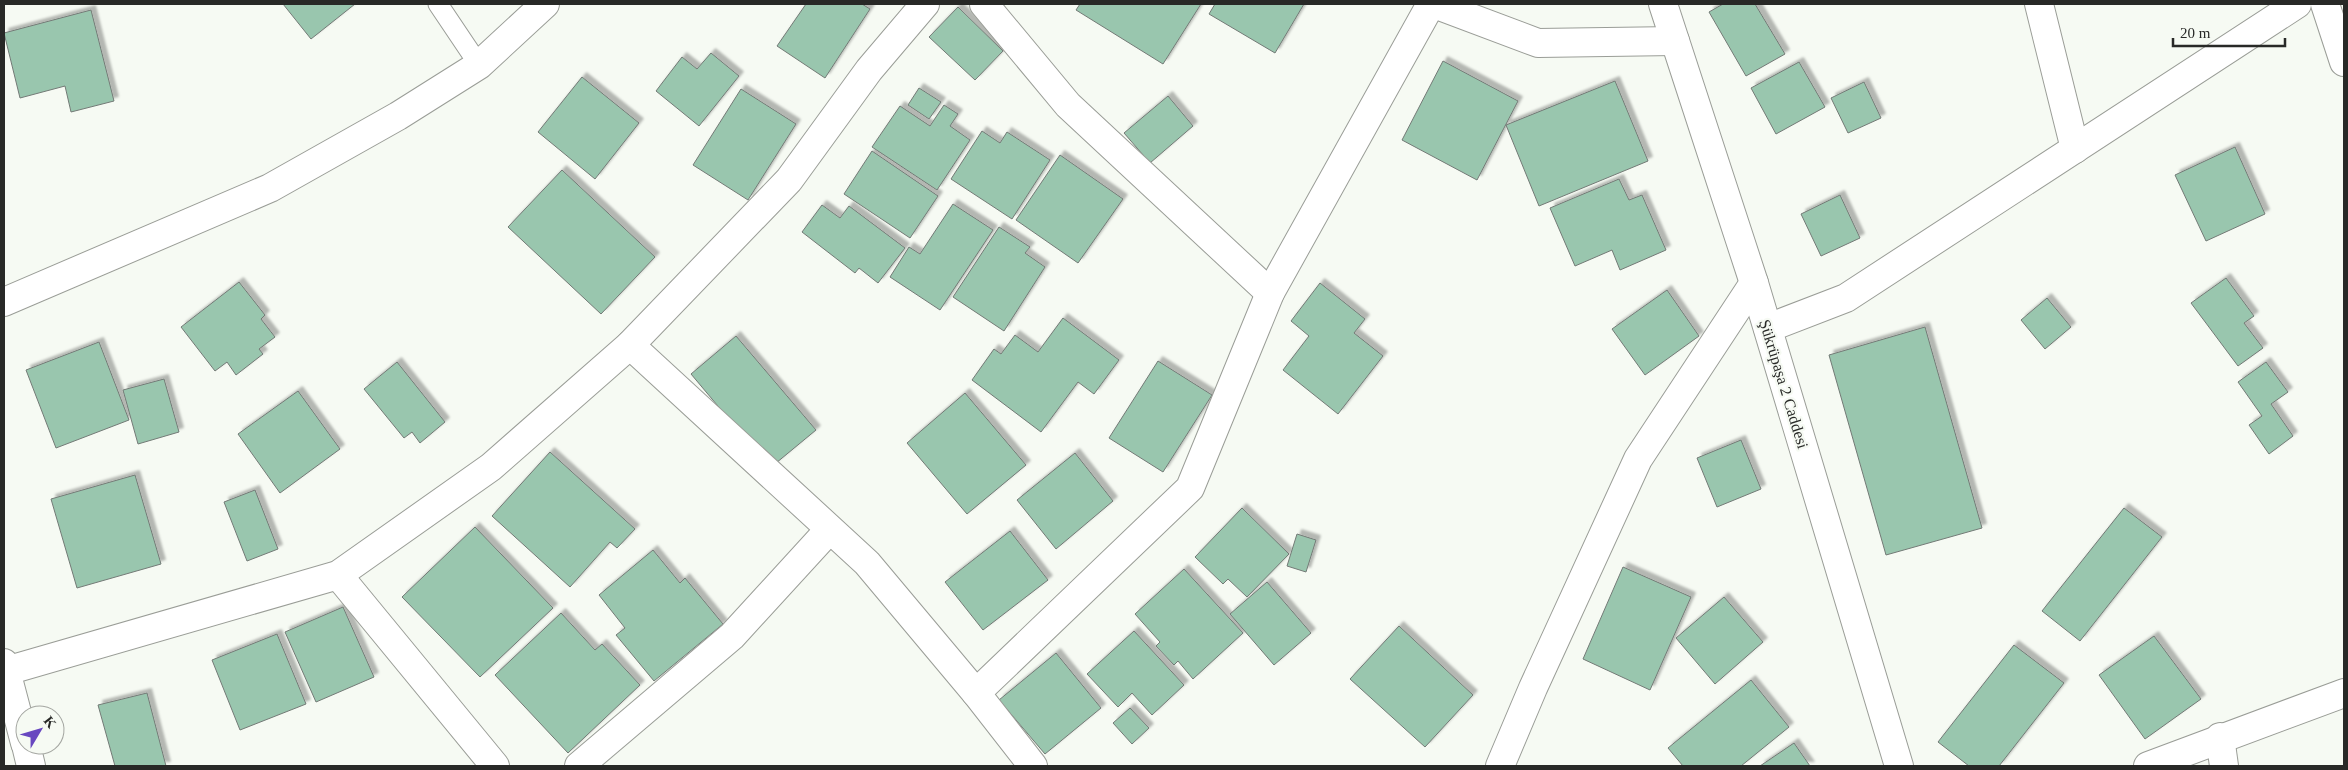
<svg xmlns="http://www.w3.org/2000/svg" width="2348" height="770" viewBox="0 0 2348 770" font-family="'Times New Roman',serif">
<style>
.building{fill:#99c6ae;stroke:#737a76;filter:url(#shadow)}
.lines{fill:none;stroke-linecap:round;stroke-linejoin:round}
.lane-casing{stroke:#9a9d97;stroke-width:21}
.street-casing{stroke:#9a9d97;stroke-width:30}
.secondary-casing{stroke:#9a9d97;stroke-width:30}
.lane{stroke:#fff;stroke-width:19}
.street{stroke:#fff;stroke-width:28}
.secondary{stroke:#fff;stroke-width:28}
.labels{text-anchor:middle;dominant-baseline:central;stroke-width:4.5;stroke-linejoin:round;paint-order:stroke}
.street-label{font-size:16px;fill:#282927;stroke:#f6faf3}
</style>
<defs>
<filter id="shadow"><feDropShadow dx="4.5" dy="-4.5" stdDeviation="1" flood-color="#0004"/></filter>
</defs>
<rect width="100%" height="100%" fill="#f6faf3"/>
<!-- building -->
<g class="building">
<path d="M283,4h72l-44,35z"/>
<path d="M806,4h56l8,5 -45,69 -48,-32z"/>
<path d="M1080,4h121l-38,60 -87,-54z"/>
<path d="M1215,4h89l-29,49 -66,-39z"/>
<path d="M1723,4h32l30,50 -39,22 -37,-64z"/>
<path d="M958,7l45,44 -28,29 -46,-43z"/>
<path d="M91,10l23,91 -43,11 -6,-26 -45,12 -16,-65z"/>
<path d="M711,53l28,23 -40,50 -43,-35 26,-34 15,12z"/>
<path d="M1443,61l75,40 -41,79 -75,-40z"/>
<path d="M1799,62l26,45 -49,27 -25,-46z"/>
<path d="M582,77l57,46 -44,56 -57,-47z"/>
<path d="M1615,81l33,80 -109,45 -33,-81z"/>
<path d="M1864,82l17,36 -33,15 -17,-35z"/>
<path d="M919,88l22,14 -12,17 -21,-14z"/>
<path d="M741,89l55,35 -48,76 -55,-35z"/>
<path d="M1168,96l25,30 -43,37 -26,-30z"/>
<path d="M944,105l14,9 -8,12 20,14 -33,50 -65,-43 28,-41 30,20z"/>
<path d="M982,131l18,12 7,-11 43,28 -38,59 -61,-40z"/>
<path d="M2235,147l30,67 -59,27 -31,-66z"/>
<path d="M872,151l66,45 -28,42 -66,-44z"/>
<path d="M1060,155l63,44 -45,64 -62,-43z"/>
<path d="M562,170l93,87 -54,57 -93,-87z"/>
<path d="M1619,179l10,21 13,-5 24,55 -46,20 -8,-20 -37,16 -25,-58z"/>
<path d="M1840,195l20,43 -39,18 -20,-42z"/>
<path d="M953,204l40,26 -53,80 -50,-33 19,-30 11,7z"/>
<path d="M822,205l18,13 9,-12 56,42 -27,35 -19,-15 -4,5 -53,-41z"/>
<path d="M999,227l31,20 -5,6 20,14 -41,64 -51,-34z"/>
<path d="M2226,278l28,38 -10,7 19,25 -25,18 -47,-63z"/>
<path d="M239,282l26,33 -4,4 14,18 -16,12 4,5 -27,21 -9,-13 -12,9 -34,-44z"/>
<path d="M1320,283l45,36 -11,14 29,23 -45,58 -55,-44 26,-34 -18,-15z"/>
<path d="M1667,290l32,46 -54,39 -33,-46z"/>
<path d="M2047,298l24,29 -26,22 -24,-29z"/>
<path d="M1063,318l56,42 -25,34 -16,-12 -37,50 -69,-52 22,-31 7,5 14,-19 23,17z"/>
<path d="M1925,327l57,201 -96,27 -57,-200z"/>
<path d="M736,336l80,94 -46,38 -79,-94z"/>
<path d="M99,342l30,78 -73,28 -30,-78z"/>
<path d="M1158,361l54,34 -49,77 -54,-34z"/>
<path d="M397,362l48,60 -25,21 -8,-11 -8,6 -40,-49z"/>
<path d="M2266,362l22,30 -17,12 22,32 -24,18 -20,-29 13,-9 -24,-34z"/>
<path d="M164,379l15,53 -41,12 -15,-54z"/>
<path d="M298,391l42,58 -60,44 -42,-59z"/>
<path d="M965,393l61,72 -59,49 -60,-71z"/>
<path d="M1741,440l20,49 -44,18 -20,-49z"/>
<path d="M550,452l85,77 -18,19 -7,-6 -40,45 -78,-71z"/>
<path d="M1075,453l38,48 -57,48 -39,-49z"/>
<path d="M135,475l26,89 -84,24 -26,-89z"/>
<path d="M255,490l23,59 -31,12 -23,-59z"/>
<path d="M1242,508l47,46 -42,43 -19,-18 -5,5 -28,-27z"/>
<path d="M2124,508l38,29 -82,104 -38,-30z"/>
<path d="M475,527l78,81 -73,69 -78,-80z"/>
<path d="M1010,531l38,49 -65,50 -38,-48z"/>
<path d="M1297,534l19,6 -10,32 -19,-6z"/>
<path d="M653,550l27,33 5,-5 38,46 -69,57 -38,-46 9,-7 -26,-33z"/>
<path d="M1623,567l68,30 -41,93 -67,-31z"/>
<path d="M1184,569l59,64 -50,46 -15,-18 -4,4 -18,-19 4,-4 -25,-28z"/>
<path d="M1267,582l44,51 -37,32 -44,-51z"/>
<path d="M1724,597l39,45 -48,42 -39,-46z"/>
<path d="M343,607l31,70 -58,25 -31,-70z"/>
<path d="M561,613l34,37 7,-6 38,41 -72,68 -73,-78z"/>
<path d="M1399,626l74,69 -48,52 -75,-68z"/>
<path d="M1134,631l50,54 -32,30 -20,-22 -14,14 -31,-33z"/>
<path d="M277,634l29,70 -66,26 -28,-70z"/>
<path d="M2154,636l47,63 -56,40 -46,-64z"/>
<path d="M2014,645l50,38 -65,83h-30l-31,-24z"/>
<path d="M1056,653l45,55 -56,46 -46,-54z"/>
<path d="M1751,680l38,47 -48,39h-58l-15,-18z"/>
<path d="M147,693l19,73h-51l-17,-61z"/>
<path d="M1130,708l19,20 -17,16 -19,-21z"/>
<path d="M1794,743l16,23h-50z"/>
</g>
<g class="lines">
<defs>
<path id="lane" d="M438,4l41,61"/>
<g id="street">
<path d="M984,4l84,101 202,188"/>
<path d="M1434,4l104,39 137,-2"/>
<path d="M2039,4l36,145"/>
<path d="M2325,4l19,58"/>
<path d="M4,302l266,-114 128,-72 81,-51 66,-61"/>
<path d="M1768,328l78,-30 451,-294"/>
<path d="M630,345l237,218 109,130 57,73"/>
<path d="M338,575l157,191"/>
<path d="M4,663l21,80"/>
<path d="M6,671l332,-96 153,-108 139,-122 159,-165 80,-110 56,-66"/>
<path d="M976,693l214,-205 80,-195 161,-289"/>
<path d="M2220,737l4,29"/>
<path d="M26,745l5,21"/>
<path d="M579,766l153,-130 97,-106"/>
<path d="M1500,766l33,-78 105,-229 116,-176"/>
<path d="M2148,766l196,-73"/>
</g>
<path id="secondary" d="M1663,4l91,279 145,483"/>
</defs>
<!-- lane casing -->
<use href="#lane" class="lane-casing"/>
<!-- street casing -->
<use href="#street" class="street-casing"/>
<!-- secondary casing -->
<use href="#secondary" class="secondary-casing"/>
<!-- lane -->
<use href="#lane" class="lane"/>
<!-- street -->
<use href="#street" class="street"/>
<!-- secondary -->
<use href="#secondary" class="secondary"/>
</g>
<g class="labels">
<!-- street labels -->
<g class="street-label">
<text transform="translate(1784 384) rotate(73)">Şükrüpaşa 2 Caddesi</text>
</g>
</g>
<!-- border -->
<rect width="2348" height="770" fill="none" stroke="#282927" stroke-width="10"/>
<!-- north arrow -->
<g transform="translate(40 730) rotate(52)"><circle r="24" fill="#f6faf3" stroke="#a4a6a1"/>
<path d="M0-4L9 19L0 12L-9 19Z" fill="#6847c0"/>
<text y="-8" font-size="14" font-weight="bold" text-anchor="middle" fill="#282927">K</text>
</g>
<!-- scale -->
<path d="M2173 38v8h112v-8" fill="none" stroke="#282927" stroke-width="2.5"/>
<text x="2180" y="38" font-size="15" fill="#282927" stroke="#f6faf3" stroke-width="4" paint-order="stroke">20 m</text>
</svg>
